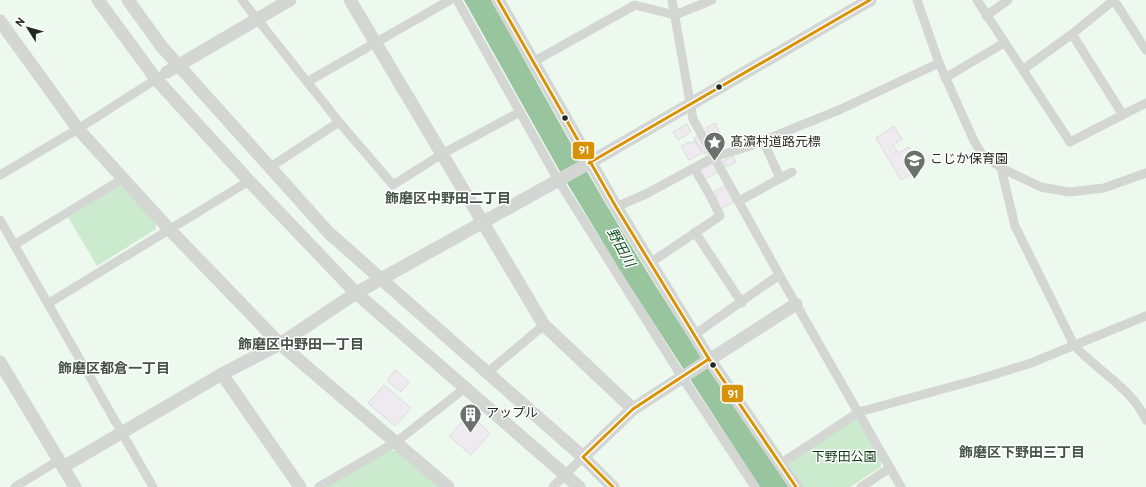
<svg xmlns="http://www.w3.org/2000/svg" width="1146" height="487" viewBox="0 0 1146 487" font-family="Overpass,'Noto Sans JP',sans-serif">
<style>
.green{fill:#cbeace}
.water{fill:#98c49e}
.building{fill:#eeeaef;stroke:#dbdddc}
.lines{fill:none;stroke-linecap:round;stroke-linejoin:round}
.street{stroke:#d3d6d3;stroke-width:9}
.secondary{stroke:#d3d6d3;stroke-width:13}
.bus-1-casing{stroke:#fff;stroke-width:6}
.bus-1{stroke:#d79305;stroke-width:3}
.bus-dot{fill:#232a24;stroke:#fff;stroke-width:1.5}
.labels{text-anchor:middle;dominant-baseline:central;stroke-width:3;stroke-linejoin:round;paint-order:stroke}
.poi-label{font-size:13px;fill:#232a24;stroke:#fff;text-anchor:start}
.park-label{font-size:13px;fill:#0b3715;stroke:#fff}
.neighbourhood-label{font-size:14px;font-weight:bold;fill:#455446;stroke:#fff}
.water-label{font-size:14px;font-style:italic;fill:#145424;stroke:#fff}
.line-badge{stroke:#fff;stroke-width:1.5}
.badge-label{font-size:11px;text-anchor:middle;font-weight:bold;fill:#fff}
</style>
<rect width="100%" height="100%" fill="#edf8ee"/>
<!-- green -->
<g class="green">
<path d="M118,186l6,1 32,36v6l-59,37 -29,-49z"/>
<path d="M853,420h5l23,41v6l-31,20h-49l-14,-19 1,-5z"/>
<path d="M391,450l6,1 42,36h-112z"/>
</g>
<!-- water -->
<path class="water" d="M464,0h27c49,88 97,177 150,262 47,77 98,151 148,225h-29l-138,-213 -64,-106z"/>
<!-- building -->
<g class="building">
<path d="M715,123l5,10 -9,5 -5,-10z"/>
<path d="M687,124l4,8 -13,8 -5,-8z"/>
<path d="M894,126l8,13 -9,6 5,8 11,-6 13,21 -21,12 -25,-42z"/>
<path d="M698,136l9,16 -3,2 -10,-16z"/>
<path d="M695,141l7,12 -13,7 -8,-14 8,-4 1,2z"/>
<path d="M733,156l3,6 -10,5 -3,-6z"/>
<path d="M713,163l5,9 -14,8 -5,-9z"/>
<path d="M725,186l9,16 -13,7 -7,-12 4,-2 -3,-4z"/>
<path d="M395,370l14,12 -8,10 -14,-11z"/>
<path d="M384,385l27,23 -16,18 -27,-23z"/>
<path d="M469,414l21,19 -19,22 -22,-19z"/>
</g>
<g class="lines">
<!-- street -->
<g class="street">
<path d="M242,0l97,122 54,63 49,-31 78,-42"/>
<path d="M457,0l101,180 124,197 73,110"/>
<path d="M672,0l21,119 88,159 120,209"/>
<path d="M917,0l22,63 35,78 8,13 19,14 40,19 28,5 35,-4 42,-15"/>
<path d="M977,0l93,142 76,-39"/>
<path d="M1114,0l32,50"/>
<path d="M986,16l22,-16"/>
<path d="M1072,34l51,81"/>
<path d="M533,62l102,-57 40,10 37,-15"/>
<path d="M1024,69l48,-35 42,-34"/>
<path d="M945,78l59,-35"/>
<path d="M307,82l143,-82"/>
<path d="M763,140l17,38"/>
<path d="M269,168l70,-46"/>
<path d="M1001,168l14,58 59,119c23,26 58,43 72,75"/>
<path d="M0,175l78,-46 83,-53"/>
<path d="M739,201l53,-29"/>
<path d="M616,207l30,-13 68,-37 36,-11 89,-36 100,-47"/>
<path d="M0,220l153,267"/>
<path d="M695,232l47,71"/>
<path d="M14,245l110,-67"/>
<path d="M650,263l70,-47 -9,-19 -17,-29"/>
<path d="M49,303l200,-122"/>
<path d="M694,335l85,-60"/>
<path d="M487,373l57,-48"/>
<path d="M780,464l79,-52 124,-34 48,-15 115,-47"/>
<path d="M15,487l44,-27"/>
<path d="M319,487l77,-45 69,-54"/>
<path d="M553,487l30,-30"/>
<path d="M861,487l29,-19"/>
</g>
<!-- secondary -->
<g class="secondary">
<path d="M98,0l58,79 93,102 107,112 223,194"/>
<path d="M128,0l34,47 167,186 254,224 30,30"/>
<path d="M350,0l194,325 89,84"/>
<path d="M498,0l118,207 93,152 87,128"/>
<path d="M0,21l78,108 91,100 111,115 168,143"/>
<path d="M167,72l123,-72"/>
<path d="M0,362l75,125"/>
<path d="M222,374l78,113"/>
<path d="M583,457l50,-48 163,-105"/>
<path d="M63,467l159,-93 58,-30 76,-51 233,-130 281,-163"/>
</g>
<defs>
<g id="bus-1">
<path d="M498,0l118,207 93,152 87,128"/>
<path d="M589,163l281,-163"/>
<path d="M613,487l-30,-30 50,-48 76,-50"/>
</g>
</defs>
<!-- bus-1 casing -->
<use href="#bus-1" class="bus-1-casing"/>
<!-- bus-1 -->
<use href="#bus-1" class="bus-1"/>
</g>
<!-- icons -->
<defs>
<symbol id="sight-pin" viewBox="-11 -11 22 30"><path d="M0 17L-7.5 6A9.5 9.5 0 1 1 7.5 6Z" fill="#6a726b" stroke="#fff"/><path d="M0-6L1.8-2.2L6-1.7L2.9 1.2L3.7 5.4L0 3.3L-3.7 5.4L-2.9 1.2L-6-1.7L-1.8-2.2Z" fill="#fff"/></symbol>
<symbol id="school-pin" viewBox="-11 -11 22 30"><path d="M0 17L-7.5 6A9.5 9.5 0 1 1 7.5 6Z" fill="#6a726b" stroke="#fff"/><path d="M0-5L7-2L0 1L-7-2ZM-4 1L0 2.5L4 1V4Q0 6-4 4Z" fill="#fff"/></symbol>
<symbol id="building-pin" viewBox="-11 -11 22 30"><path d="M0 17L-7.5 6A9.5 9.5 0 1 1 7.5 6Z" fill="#6a726b" stroke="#fff"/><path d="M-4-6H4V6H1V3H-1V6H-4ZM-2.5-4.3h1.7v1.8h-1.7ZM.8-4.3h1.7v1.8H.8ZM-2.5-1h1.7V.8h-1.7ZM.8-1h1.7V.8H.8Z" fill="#fff"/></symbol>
</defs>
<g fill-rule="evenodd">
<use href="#sight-pin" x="702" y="130" width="25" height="34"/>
<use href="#school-pin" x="902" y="148" width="25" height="34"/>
<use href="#building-pin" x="458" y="402" width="25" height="34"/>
</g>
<!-- markers -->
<g class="bus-dot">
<circle cx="719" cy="87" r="3.5"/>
<circle cx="565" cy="118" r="3.5"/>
<circle cx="713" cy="365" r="3.5"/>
</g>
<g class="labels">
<!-- poi labels -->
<g class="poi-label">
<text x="730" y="143">髙濵村道路元標</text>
<text x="930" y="160">こじか保育園</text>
<text x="486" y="414">アップル</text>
</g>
<!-- park labels -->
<g class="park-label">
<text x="844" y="458">下野田公園</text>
</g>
<!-- neighbourhood labels -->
<g class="neighbourhood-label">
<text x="448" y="199">飾磨区中野田二丁目</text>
<text x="301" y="345">飾磨区中野田一丁目</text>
<text x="114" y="369">飾磨区都倉一丁目</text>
<text x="1022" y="453">飾磨区下野田三丁目</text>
</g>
<!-- water labels -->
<g class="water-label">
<text transform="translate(620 248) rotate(61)">野田川</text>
</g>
</g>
<g class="line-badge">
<rect x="572" y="141" width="23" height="19" rx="4" fill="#d79305"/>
<rect x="721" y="384" width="23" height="19" rx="4" fill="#d79305"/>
</g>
<g class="badge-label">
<text x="584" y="154">91</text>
<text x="733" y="398">91</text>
</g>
<!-- north arrow -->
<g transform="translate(28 28) rotate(307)" stroke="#ffffff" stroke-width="3" paint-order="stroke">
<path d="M0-3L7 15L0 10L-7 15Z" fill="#232a24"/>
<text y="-6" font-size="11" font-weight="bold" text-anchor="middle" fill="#232a24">N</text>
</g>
</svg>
